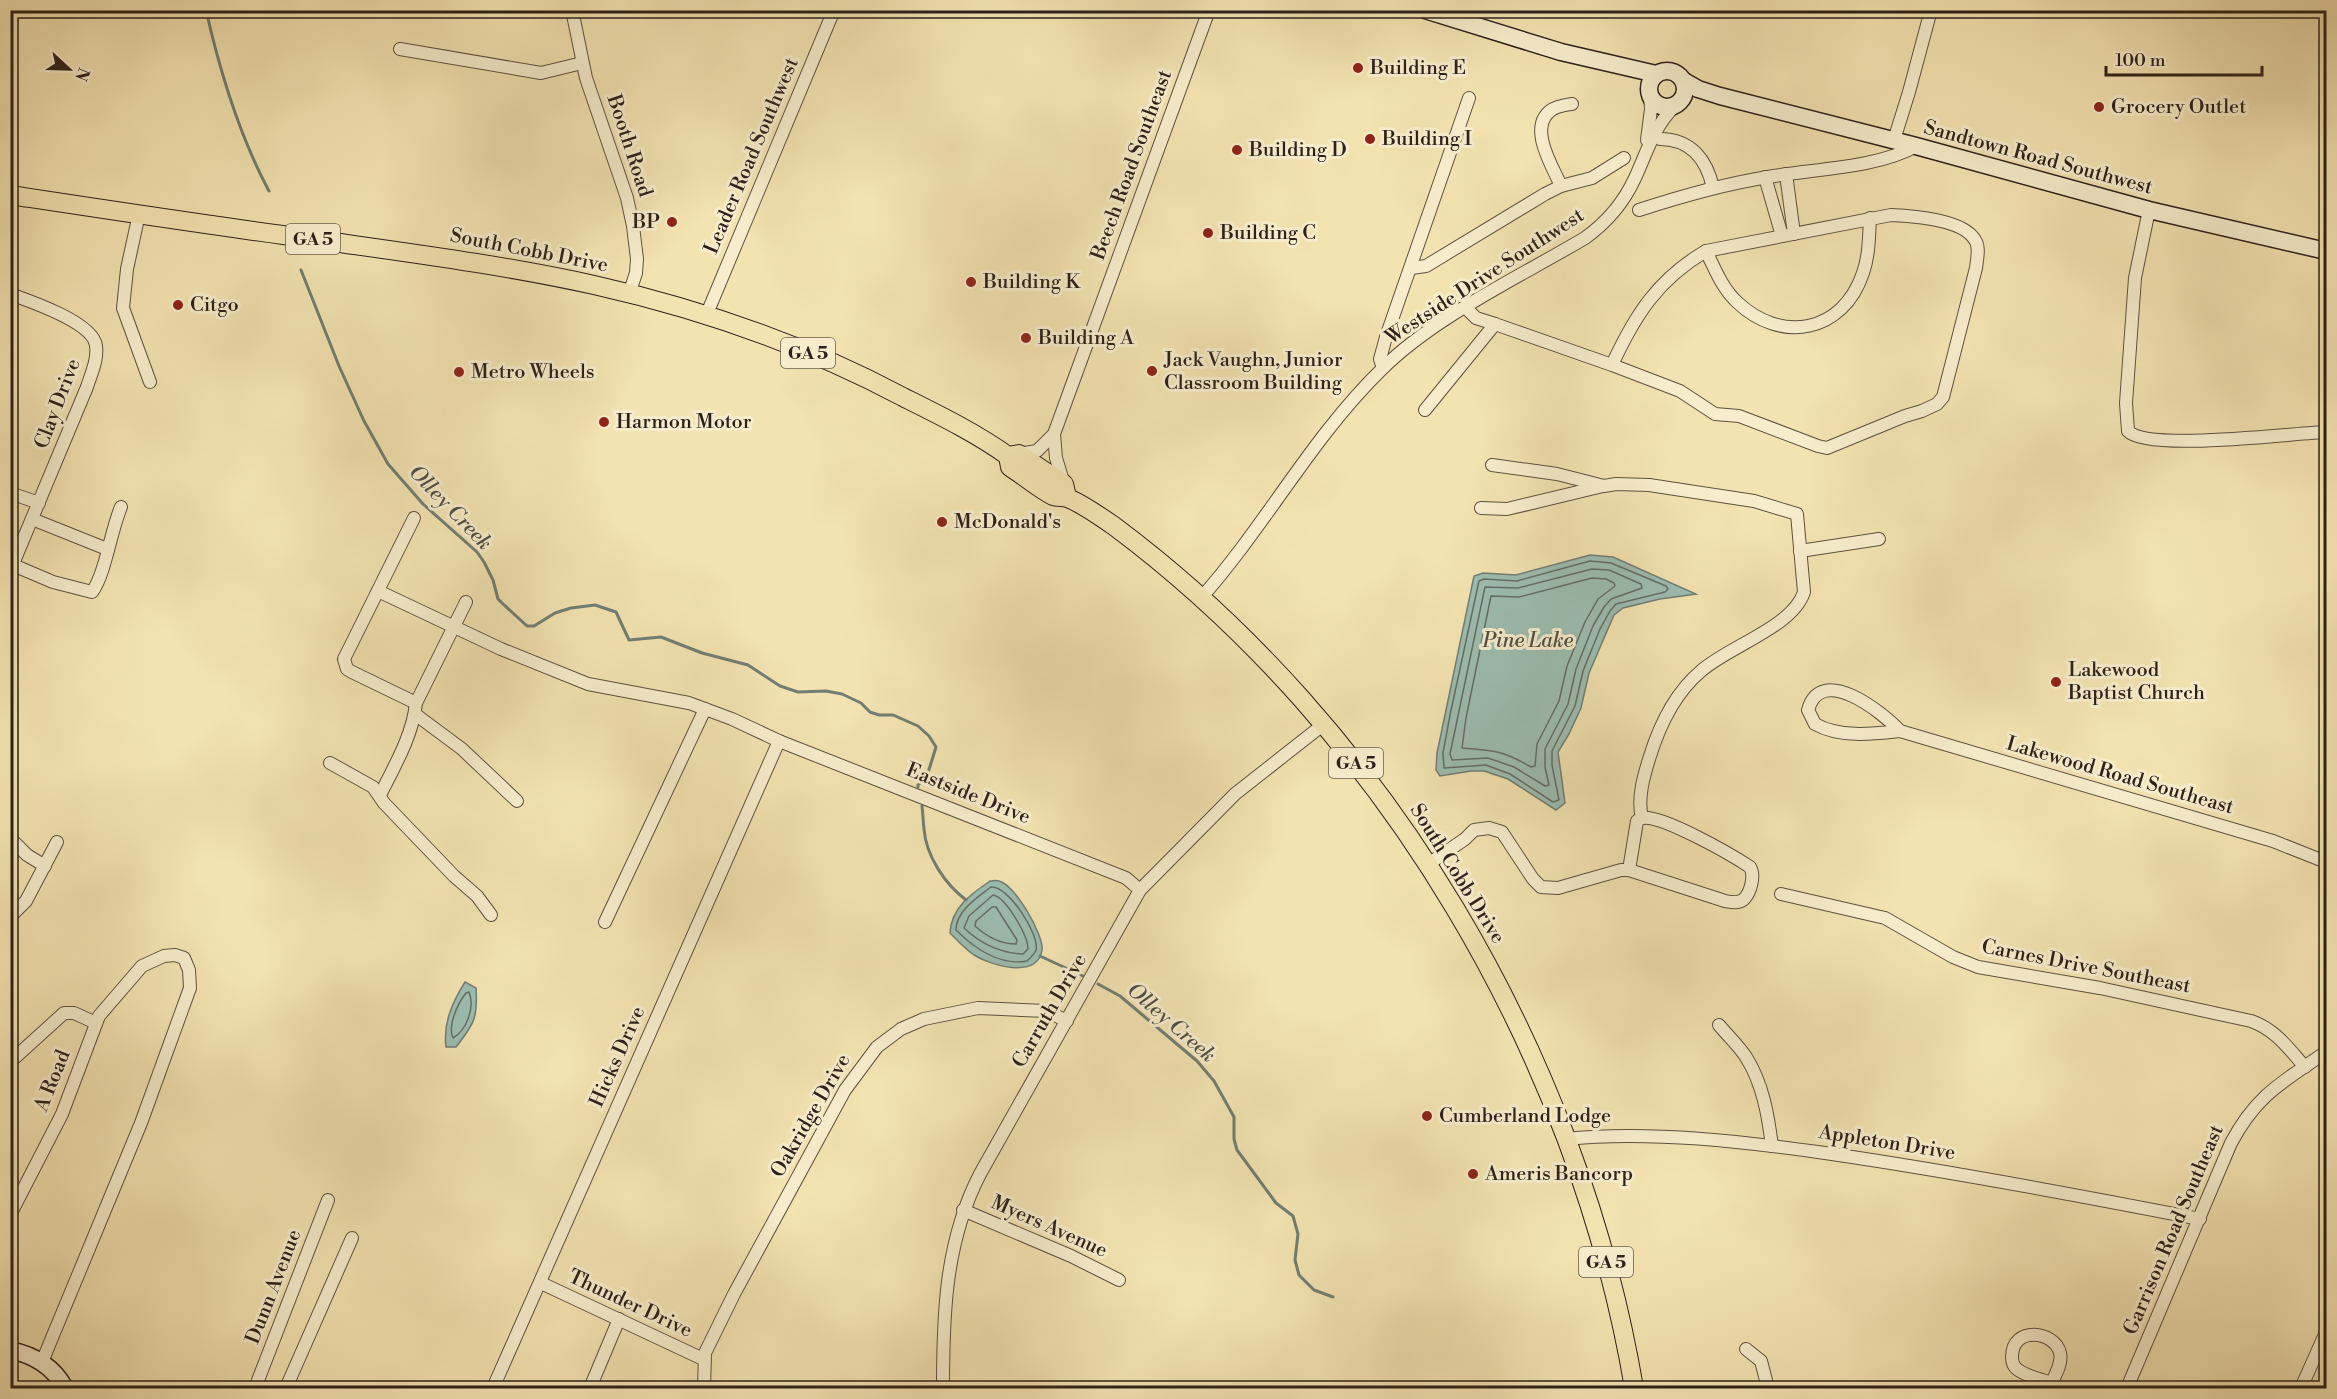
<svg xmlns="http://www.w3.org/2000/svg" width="2337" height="1399" viewBox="0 0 2337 1399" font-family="'Libre Bodoni',serif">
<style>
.water{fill:#9cbdb1;stroke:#707e75;stroke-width:1.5}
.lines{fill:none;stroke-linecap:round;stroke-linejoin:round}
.shore{stroke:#646e66;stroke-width:1.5}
.stream{stroke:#707e75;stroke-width:3}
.street-casing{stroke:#5e5140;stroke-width:14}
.secondary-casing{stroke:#2d201b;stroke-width:19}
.primary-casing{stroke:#2d201b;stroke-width:20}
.street{stroke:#f7edcc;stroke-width:12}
.secondary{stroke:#f7edcc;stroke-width:16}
.primary{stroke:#f3e3b1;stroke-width:18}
.poi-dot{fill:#8f2418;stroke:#f7edcc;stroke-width:2}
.labels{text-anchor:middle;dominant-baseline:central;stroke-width:6;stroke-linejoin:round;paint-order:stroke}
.shield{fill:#f7edcc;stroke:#6a5e50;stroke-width:1.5}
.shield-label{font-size:18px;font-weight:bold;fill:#2d201b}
.poi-label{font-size:20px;fill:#2d201b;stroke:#f7edcc;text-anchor:start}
.street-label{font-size:20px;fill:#2d201b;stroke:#f7edcc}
.water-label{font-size:21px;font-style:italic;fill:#4e4f48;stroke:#f7edcc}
</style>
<rect width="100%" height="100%" fill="#f3e3b1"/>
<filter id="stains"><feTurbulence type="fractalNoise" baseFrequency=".00333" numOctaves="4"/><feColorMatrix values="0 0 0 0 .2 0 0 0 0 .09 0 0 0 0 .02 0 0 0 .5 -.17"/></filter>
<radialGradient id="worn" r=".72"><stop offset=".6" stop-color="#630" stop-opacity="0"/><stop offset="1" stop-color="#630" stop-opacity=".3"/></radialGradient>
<!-- water -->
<g class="water">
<path d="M1590,555l23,2 83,37 -36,5 -37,9 -9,7 -25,58 -8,35 -12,26 -11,18 7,51 -9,7 -48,-31 -24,-8h-13l-31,5 -4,-6 1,-17 37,-177 9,-3 33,2z"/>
<path d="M990,881c3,0 6,-1 9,0 16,4 45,54 43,69 -5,30 -52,15 -68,5 -9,-6 -17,-15 -24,-22 1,-25 21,-39 40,-52z"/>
<path d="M465,982l11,6c2,30 -2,36 -20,59h-10c-3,-24 6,-44 19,-65z"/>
</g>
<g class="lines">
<!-- shore -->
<g class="shore">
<path d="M1590,561l21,2 55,23 2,3 -3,3 -49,12 -6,7 -10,18 -17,42 -8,35 -23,45v14l7,35 -6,2 -43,-28 -24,-9 -42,3 -1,-15 7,-38 29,-134 5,-2 33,2z"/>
<path d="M1592,569l17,1 32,14 1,4 -31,11 -7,8 -11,19 -17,43 -8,35 -23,45v18l4,18 -4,1 -31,-19 -26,-9 -36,2 -2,-6 35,-167 33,1z"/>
<path d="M1592,578l14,1 8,4 1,3 -17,13 -13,23 -18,44 -8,35 -22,43 -2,22 -4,1c-27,-16 -38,-17 -69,-19l4,-30 25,-122 28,1z"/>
<path d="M991,887c17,-2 49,48 45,63 -2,5 -6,8 -9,11 -27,5 -53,-13 -71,-31 0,-19 21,-32 35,-43z"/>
<path d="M993,895c13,2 35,41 35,54l-5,5c-24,-1 -42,-10 -59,-26l5,-12z"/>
<path d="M992,907h4l21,33 -1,4c-16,0 -30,-8 -41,-18l1,-5z"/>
<path d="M469,992c6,15 -2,38 -16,46 -6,-12 5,-35 13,-45z"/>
</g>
<!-- stream -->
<g class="stream">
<path d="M206,10c14,62 33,125 63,181"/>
<path d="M301,270l38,96 25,55 24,43 35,40 54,48 7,10 9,18 5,19 4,4 25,23h7l21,-13 16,-5 24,-3 21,7 13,28 32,-3 41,16 46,12 32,21 18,6 28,-1 16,3 19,9 9,9 9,3h14l25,11 11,10 7,11 -9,29 -9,9v2"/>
<path d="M922,806c1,8 1,15 2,23 2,27 21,55 42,71"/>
<path d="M1040,956l43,20"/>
<path d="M1098,984l22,12 77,65 17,20 20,36v22l3,11 39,53 17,13 5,18 -3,26 4,15 15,15 19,7"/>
</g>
<defs>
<g id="street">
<path d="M572,10l14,68 41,120 6,28 4,33 -1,14 -7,21"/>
<path d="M400,49l141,24 41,-10"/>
<path d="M1660,139c31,0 47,21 53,49"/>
<path d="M1647,140l4,-31 -1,-15"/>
<path d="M1894,140l15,-48 22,-82"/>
<path d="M1786,174l8,60"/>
<path d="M1765,177l17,59"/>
<path d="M1561,186c-8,-19 -33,-57 -11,-75 6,-5 15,-6 22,-7"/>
<path d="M1639,210c43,-14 85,-26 129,-33 44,-8 110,-9 148,-31"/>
<path d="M2149,210l-14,68 -9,125 2,28c19,21 165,2 198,1"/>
<path d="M139,214l-12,55 -4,39 27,74"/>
<path d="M1706,251c9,18 16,37 31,51 44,42 106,31 126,-29 6,-17 6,-36 7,-55"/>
<path d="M1411,268l15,-2 119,-72 16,-8 31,-8 32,-20"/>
<path d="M10,294c20,7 84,29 86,52 2,14 -5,28 -9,41l-77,184"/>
<path d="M706,316l128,-306"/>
<path d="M1495,324l117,41 68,26 35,23 24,2 79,30 9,2 78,-32 17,-5 15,-7 6,-7 33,-129c1,-9 4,-21 -1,-28 -12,-21 -63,-24 -84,-25l-185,36c-48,28 -71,64 -94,114"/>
<path d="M1383,368l-3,-9 6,-22 83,-239"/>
<path d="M1425,410l70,-86 -19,-6 -10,-10"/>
<path d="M1019,454l18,-3 17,-17"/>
<path d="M1492,465l65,9 47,12 12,-2 33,1 105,16 43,13 7,78c-11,35 -75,54 -103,79 -26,22 -41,53 -51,85 -6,19 -13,42 -8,62"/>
<path d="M1064,484l-8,-26 -2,-24 155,-424"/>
<path d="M10,494l6,1 23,8"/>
<path d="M1481,508l26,1 96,-23"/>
<path d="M414,518l-70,141 3,10 5,3 64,31"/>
<path d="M32,519l75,30"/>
<path d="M1800,551l79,-12"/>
<path d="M13,565l40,17 39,10c13,-17 19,-62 29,-85"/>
<path d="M378,591l123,58 87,35 101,19 43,16 47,22 347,137 14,12"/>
<path d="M1201,598c65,-73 111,-161 181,-229 52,-52 139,-93 203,-131 21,-15 39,-36 50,-60 12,-26 19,-52 40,-72"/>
<path d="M415,714l47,35 55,52"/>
<path d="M1900,731c-18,-19 -79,-68 -92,-21l7,14c25,14 57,10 85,7l373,110 53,21"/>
<path d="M330,763l43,24 11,16 70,73 23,20 14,19"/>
<path d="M380,795c14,-28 33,-60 36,-92l50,-101"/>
<path d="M10,838l17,17 18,11"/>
<path d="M1427,865l38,-26 9,-9 15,-2 13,4 31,47 8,8 17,1 63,-18h8l96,31c6,1 14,3 19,-2 7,-7 11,-24 6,-32 -18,-12 -89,-53 -108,-49"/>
<path d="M1629,870l8,-49 5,-3"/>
<path d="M1781,894l104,24 68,39 25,10 122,21 151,33c24,8 38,28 54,46"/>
<path d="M10,917l16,-16 31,-59"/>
<path d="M605,922l100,-213"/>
<path d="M1719,1025c9,11 20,21 27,32 17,27 22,58 26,89"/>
<path d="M10,1062l54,-49h10l22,10"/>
<path d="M1565,1139c85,-9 182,3 267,15 123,18 245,41 368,65"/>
<path d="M963,1210l108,46 48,24"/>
<path d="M10,1215l52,-101 37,-98 43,-50 22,-10 11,-1 9,3 5,12 1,18 -49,135 -99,239"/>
<path d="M541,1283l162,76"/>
<path d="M1746,1349l15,12 7,27"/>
<path d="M255,1388l73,-188"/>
<path d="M286,1388l66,-150"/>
<path d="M493,1388l286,-647"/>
<path d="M590,1388l29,-69"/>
<path d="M704,1388l1,-35 29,-59 111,-204 32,-43 24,-18 23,-10 54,-11 68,3 21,10"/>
<path d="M943,1388c0,-74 2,-146 37,-214l160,-284 95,-96 89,-70"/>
<path d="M2049,1388c4,-9 14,-24 11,-35 -5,-22 -48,-28 -48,4 0,4 1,9 5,12 8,7 24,10 34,14"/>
<path d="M2127,1388l104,-245c26,-49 52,-61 95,-91"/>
<path d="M2301,1388l25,-56"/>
</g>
<g id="secondary">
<path d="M1425,10l136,42 95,22"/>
<circle cx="1667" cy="89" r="18"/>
<path d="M1684,81l14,8 22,7 196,50 233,64 177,41"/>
<path d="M10,1350c24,5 43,16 55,38"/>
</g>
<g id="primary">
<path d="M10,195c99,15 197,30 295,43 97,14 194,26 289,47 107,24 213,61 309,112 36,18 73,36 105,59l2,11c14,9 28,21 43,29 5,2 11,0 17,3 14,6 31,18 44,27 272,203 464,529 520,862"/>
<path d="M1008,456l11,-2 45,30 3,13"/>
</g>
</defs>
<!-- street casing -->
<use href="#street" class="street-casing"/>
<!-- secondary casing -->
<use href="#secondary" class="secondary-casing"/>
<!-- primary casing -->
<use href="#primary" class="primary-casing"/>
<!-- street -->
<use href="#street" class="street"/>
<!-- secondary -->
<use href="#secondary" class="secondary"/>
<!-- primary -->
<use href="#primary" class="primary"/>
</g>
<!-- markers -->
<g class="poi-dot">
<circle cx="1358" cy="68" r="6"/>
<circle cx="2099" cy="107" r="6"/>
<circle cx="1370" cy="139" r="6"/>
<circle cx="1237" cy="150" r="6"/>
<circle cx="672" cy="222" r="6"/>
<circle cx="1208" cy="233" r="6"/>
<circle cx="971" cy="282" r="6"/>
<circle cx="178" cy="305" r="6"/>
<circle cx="1026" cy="338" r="6"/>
<circle cx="1152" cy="371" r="6"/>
<circle cx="459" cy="372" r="6"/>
<circle cx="604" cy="422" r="6"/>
<circle cx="942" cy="522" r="6"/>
<circle cx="2056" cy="682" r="6"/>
<circle cx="1427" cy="1116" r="6"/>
<circle cx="1473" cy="1174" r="6"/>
</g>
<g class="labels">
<!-- shield labels -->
<g class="shield">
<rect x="286" y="224" width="54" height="30" rx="4.5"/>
<rect x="781" y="338" width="54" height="30" rx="4.5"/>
<rect x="1329" y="748" width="54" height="30" rx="4.5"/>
<rect x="1579" y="1247" width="54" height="30" rx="4.5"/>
</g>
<g class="shield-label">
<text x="313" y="239">GA 5</text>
<text x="808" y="353">GA 5</text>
<text x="1356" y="763">GA 5</text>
<text x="1606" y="1262">GA 5</text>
</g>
<!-- poi labels -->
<g class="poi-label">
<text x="1370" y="68">Building E</text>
<text x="2111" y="107">Grocery Outlet</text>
<text x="1382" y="139">Building I</text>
<text x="1249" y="150">Building D</text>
<text x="660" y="222" text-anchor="end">BP</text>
<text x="1220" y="233">Building C</text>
<text x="983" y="282">Building K</text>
<text x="190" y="305">Citgo</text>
<text x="1038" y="338">Building A</text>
<text x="1164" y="360">Jack Vaughn, Junior<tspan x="1164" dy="23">Classroom Building</tspan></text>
<text x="471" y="372">Metro Wheels</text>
<text x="616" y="422">Harmon Motor</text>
<text x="954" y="522">McDonald's</text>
<text x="2068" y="670">Lakewood<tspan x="2068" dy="23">Baptist Church</tspan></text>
<text x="1439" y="1116">Cumberland Lodge</text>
<text x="1485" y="1174">Ameris Bancorp</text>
</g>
<!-- street labels -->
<g class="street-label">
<text transform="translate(629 146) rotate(72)">Booth Road</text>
<text transform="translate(752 156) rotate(-67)">Leader Road Southwest</text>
<text transform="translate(2038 158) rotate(15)">Sandtown Road Southwest</text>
<text transform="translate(1132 165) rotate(-70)">Beech Road Southeast</text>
<text transform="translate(529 251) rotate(11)">South Cobb Drive</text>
<text transform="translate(1485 277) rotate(-33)">Westside Drive Southwest</text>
<text transform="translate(58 404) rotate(-69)">Clay Drive</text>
<text transform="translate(2120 776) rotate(16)">Lakewood Road Southeast</text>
<text transform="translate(968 794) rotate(22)">Eastside Drive</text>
<text transform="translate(1457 874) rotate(58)">South Cobb Drive</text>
<text transform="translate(2086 967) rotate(11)">Carnes Drive Southeast</text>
<text transform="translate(1050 1011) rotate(-60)">Carruth Drive</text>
<text transform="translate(618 1057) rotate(-66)">Hicks Drive</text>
<text transform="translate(53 1081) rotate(-68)">A Road</text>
<text transform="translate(811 1116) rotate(-60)">Oakridge Drive</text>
<text transform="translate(1887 1143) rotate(9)">Appleton Drive</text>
<text transform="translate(1049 1227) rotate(24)">Myers Avenue</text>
<text transform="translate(2174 1230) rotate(-67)">Garrison Road Southeast</text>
<text transform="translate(274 1287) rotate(-69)">Dunn Avenue</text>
<text transform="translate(630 1304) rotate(25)">Thunder Drive</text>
</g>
<!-- water labels -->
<g class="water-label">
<text transform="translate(450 508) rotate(46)">Olley Creek</text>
<text x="1528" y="641">Pine Lake</text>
<text transform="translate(1171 1023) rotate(41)">Olley Creek</text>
</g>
</g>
<!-- margin -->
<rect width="2337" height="1399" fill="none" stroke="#f3e3b1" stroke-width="36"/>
<rect x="12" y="12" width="2313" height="1375" fill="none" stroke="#2d201b" stroke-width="3"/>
<rect x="18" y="18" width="2301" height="1363" fill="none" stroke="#2d201b" stroke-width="1.5"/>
<!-- north arrow -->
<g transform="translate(69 69) rotate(112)" stroke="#f7edcc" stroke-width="4.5" paint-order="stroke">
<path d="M0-4.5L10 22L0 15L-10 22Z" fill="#2d201b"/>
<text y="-9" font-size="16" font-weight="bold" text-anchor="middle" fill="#2d201b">N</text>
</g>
<!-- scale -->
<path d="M2106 66v9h156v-9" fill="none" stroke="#2d201b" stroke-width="3"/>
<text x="2115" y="66" font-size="18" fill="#2d201b" stroke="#f7edcc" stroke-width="4.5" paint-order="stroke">100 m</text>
<rect width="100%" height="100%" filter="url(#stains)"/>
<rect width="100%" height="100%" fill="url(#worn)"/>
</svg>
